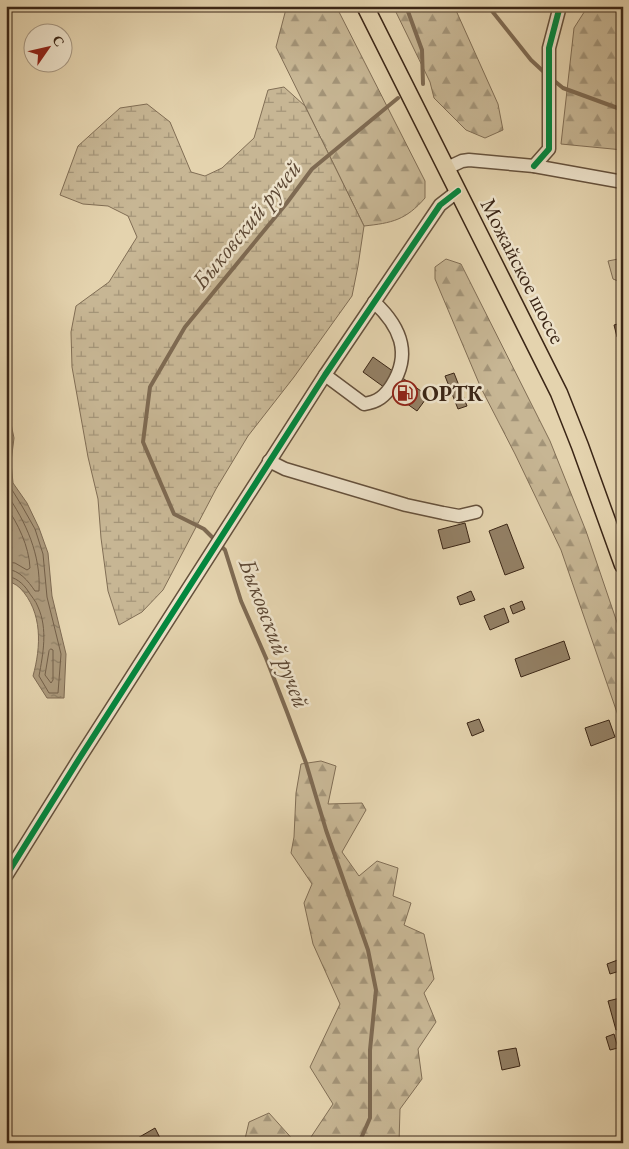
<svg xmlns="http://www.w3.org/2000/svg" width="629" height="1149" viewBox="0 0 629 1149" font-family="'EB Garamond',serif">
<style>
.forest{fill:url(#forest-firs);stroke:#816e55}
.wetland{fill:url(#wetland-marsh);stroke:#816e55}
.water{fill:url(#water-ripples);stroke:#7e6a52}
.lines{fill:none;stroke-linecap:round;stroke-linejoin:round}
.shore{stroke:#735f48;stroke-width:1}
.stream{stroke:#7e6a52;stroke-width:4}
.building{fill:#938065;stroke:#3b2616}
.minor-casing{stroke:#65513c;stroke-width:15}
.major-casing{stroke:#3b2616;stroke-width:19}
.minor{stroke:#ede2ca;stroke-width:12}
.major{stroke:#e4d3ae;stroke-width:16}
.cycleway-casing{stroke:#ede2ca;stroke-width:9}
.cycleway{stroke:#00873e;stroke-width:6}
.labels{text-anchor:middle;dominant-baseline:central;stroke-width:5;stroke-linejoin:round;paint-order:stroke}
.street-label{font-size:22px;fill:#3b2616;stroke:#ede2ca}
.poi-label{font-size:22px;font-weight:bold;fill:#3b2616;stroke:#ede2ca;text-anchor:start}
.water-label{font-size:24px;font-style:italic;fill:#5d4834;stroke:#ede2ca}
</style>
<defs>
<pattern id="forest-firs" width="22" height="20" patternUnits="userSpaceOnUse" patternTransform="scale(1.25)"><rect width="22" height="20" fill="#c7b694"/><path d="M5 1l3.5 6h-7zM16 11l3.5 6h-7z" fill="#a39478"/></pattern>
<pattern id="wetland-marsh" width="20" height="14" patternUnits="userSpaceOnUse" patternTransform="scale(1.25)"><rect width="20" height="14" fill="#c7b694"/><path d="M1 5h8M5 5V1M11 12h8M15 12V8" fill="none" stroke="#a39478"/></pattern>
<pattern id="water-ripples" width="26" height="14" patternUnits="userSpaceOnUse" patternTransform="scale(1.25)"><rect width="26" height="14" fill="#ab987a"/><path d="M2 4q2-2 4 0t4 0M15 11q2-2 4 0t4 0" fill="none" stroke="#8c7c63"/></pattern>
</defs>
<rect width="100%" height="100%" fill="#e4d3ae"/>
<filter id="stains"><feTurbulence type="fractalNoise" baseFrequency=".004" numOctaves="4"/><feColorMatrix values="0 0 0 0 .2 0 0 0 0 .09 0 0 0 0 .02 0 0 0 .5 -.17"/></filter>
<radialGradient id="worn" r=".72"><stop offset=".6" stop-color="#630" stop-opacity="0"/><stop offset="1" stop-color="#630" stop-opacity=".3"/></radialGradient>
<!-- forest -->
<g class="forest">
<path d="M285,6h51l89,175v17c-19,22 -33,25 -61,28l-88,-179 10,-38z"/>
<path d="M393,6h61l44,98 5,26 -18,8 -19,-8 -32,-32 -4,-16z"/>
<path d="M588,6h35v144l-62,-6 13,-116z"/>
<path d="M623,258v25l-10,-4 -5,-18z"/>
<path d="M446,259l15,5 89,177 36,90 37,109v90l-62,-180 -46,-96 -34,-66 -46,-109v-12z"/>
<path d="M321,761l15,5 -8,38 34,-1 4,7 -24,42 17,24 18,-15 21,7 -5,28 18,7 -7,22 20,9 10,45 -10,14 12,29 -18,27 4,30 -22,30 -1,34h-99l9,-3 24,-36 -23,-37 30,-63 -27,-60 -9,-41 8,-19 -21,-31 3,-16 2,-44 5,-29z"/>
<path d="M269,1113l27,30h-52l5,-21z"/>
</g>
<!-- wetland -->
<path class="wetland" d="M284,87l21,19 59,120 -6,40 -6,30 -58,81 -46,59 -32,53 -53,101 -21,22 -23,13 -11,-34 -7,-53 -3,-39 -10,-42 -16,-90 -1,-35 5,-26 33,-24 28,-45 -9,-21 -20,-10 -25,-2 -23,-9 18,-49 42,-38 27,-4 23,18 21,50 14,4 17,-8 32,-30 14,-48z"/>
<!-- water -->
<path class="water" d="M6,400l8,38 -3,24 2,21 14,20 12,25 9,25 4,43 14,58 -2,44h-17l-14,-22c8,-29 10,-64 -13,-88 -4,-4 -10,-6 -14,-8z"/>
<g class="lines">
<!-- shore -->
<g class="shore">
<path d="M6,466l3,19 13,21 13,23 8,25 4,43 14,57 -3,39h-9l-10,-17c4,-22 9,-47 -1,-69 -2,-6 -7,-11 -10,-16 -5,-8 -13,-14 -22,-15"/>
<path d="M6,493c20,29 35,62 33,98h-4c-7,-10 -15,-21 -29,-22"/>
<path d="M6,506c12,18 23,40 24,62l-3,2 -12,-7 -9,-1"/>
<path d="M51,649l2,1v30l-2,3 -6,-8 4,-24z"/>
</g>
<!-- stream -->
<g class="stream">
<path d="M406,6l16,44 1,34"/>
<path d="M488,6l43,54 14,13"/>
<path d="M552,79l11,9 60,22"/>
<path d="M359,1143l11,-25v-68l6,-60 -8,-40 -42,-120 -20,-67 -19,-51 -21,-54 -25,-57 -16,-51 -21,-21 -30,-15 -31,-72 7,-55 35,-60 101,-123 26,-35 86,-71"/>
</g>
</g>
<!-- building -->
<g class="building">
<path d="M621,323l2,12 -6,2 -3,-12z"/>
<path d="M373,357l55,39 -11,15 -54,-39z"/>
<path d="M454,373l13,33 -9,3 -13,-33z"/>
<path d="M465,523l5,19 -27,7 -5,-19z"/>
<path d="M507,524l17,44 -19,7 -16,-44z"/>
<path d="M471,591l4,9 -15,5 -3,-8z"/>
<path d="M522,601l3,8 -12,5 -3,-8z"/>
<path d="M504,608l5,14 -19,8 -6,-14z"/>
<path d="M564,641l6,18 -49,18 -6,-18z"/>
<path d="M479,719l5,12 -12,5 -5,-13z"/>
<path d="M609,720l6,17 -24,9 -6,-18z"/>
<path d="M623,958v12l-13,4 -3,-10z"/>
<path d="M620,998l3,10v20l-7,2 -8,-29z"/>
<path d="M614,1034l4,14 -8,2 -4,-13z"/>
<path d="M516,1048l4,18 -18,4 -4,-19z"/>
<path d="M155,1128l6,12 -5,3h-18l-2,-4z"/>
</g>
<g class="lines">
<defs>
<g id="minor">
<path d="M534,166l15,-17v-101l11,-42"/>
<path d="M447,168l15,-7 7,-1 65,6 89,16"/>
<path d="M325,375l39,29c14,-2 21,-8 28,-19 20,-32 8,-59 -18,-83"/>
<path d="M269,461l16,8 121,36 37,8 16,3 17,-4"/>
<path d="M6,876l73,-117 246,-384 115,-170 18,-14"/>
</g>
<path id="major" d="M365,6l194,387 21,53 43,119"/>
</defs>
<!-- minor casing -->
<use href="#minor" class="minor-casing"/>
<!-- major casing -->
<use href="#major" class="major-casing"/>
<!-- minor -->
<use href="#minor" class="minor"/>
<!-- major -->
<use href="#major" class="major"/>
<defs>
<g id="cycleway">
<path d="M534,166l15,-17v-101l11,-42"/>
<path d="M6,876l73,-117 246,-384 115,-170 18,-14"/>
</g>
</defs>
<!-- cycleway casing -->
<use href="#cycleway" class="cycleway-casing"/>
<!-- cycleway -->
<use href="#cycleway" class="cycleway"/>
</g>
<!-- icons -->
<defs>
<symbol id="fuel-ring" viewBox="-11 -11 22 22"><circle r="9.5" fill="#ede2ca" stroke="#8f2418" stroke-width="1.5"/><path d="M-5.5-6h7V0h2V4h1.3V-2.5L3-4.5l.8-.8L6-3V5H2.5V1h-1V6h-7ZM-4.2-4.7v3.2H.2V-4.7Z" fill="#8f2418"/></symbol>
</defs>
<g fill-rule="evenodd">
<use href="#fuel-ring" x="391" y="379" width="28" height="28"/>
</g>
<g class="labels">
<!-- street labels -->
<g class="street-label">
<text transform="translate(523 271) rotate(63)">Можайское шоссе</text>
</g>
<!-- poi labels -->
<g class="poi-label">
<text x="422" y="393">ОРТК</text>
</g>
<!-- water labels -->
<g class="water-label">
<text transform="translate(246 224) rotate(-51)">Быковский ручей</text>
<text transform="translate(275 633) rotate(69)">Быковский ручей</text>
</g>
</g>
<!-- margin -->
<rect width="629" height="1149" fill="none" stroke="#e4d3ae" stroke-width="25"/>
<rect x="8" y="8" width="614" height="1134" fill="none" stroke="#3b2616" stroke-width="2.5"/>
<rect x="12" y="12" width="604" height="1124" fill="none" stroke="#3b2616"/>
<!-- north arrow -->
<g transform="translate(48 48) rotate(56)"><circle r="24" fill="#ede2ca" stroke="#a69782"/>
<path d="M0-4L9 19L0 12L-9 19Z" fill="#8f2418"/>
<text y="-8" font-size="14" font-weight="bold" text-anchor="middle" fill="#3b2616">С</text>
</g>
<rect width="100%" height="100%" filter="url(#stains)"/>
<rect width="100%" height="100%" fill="url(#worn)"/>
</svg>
